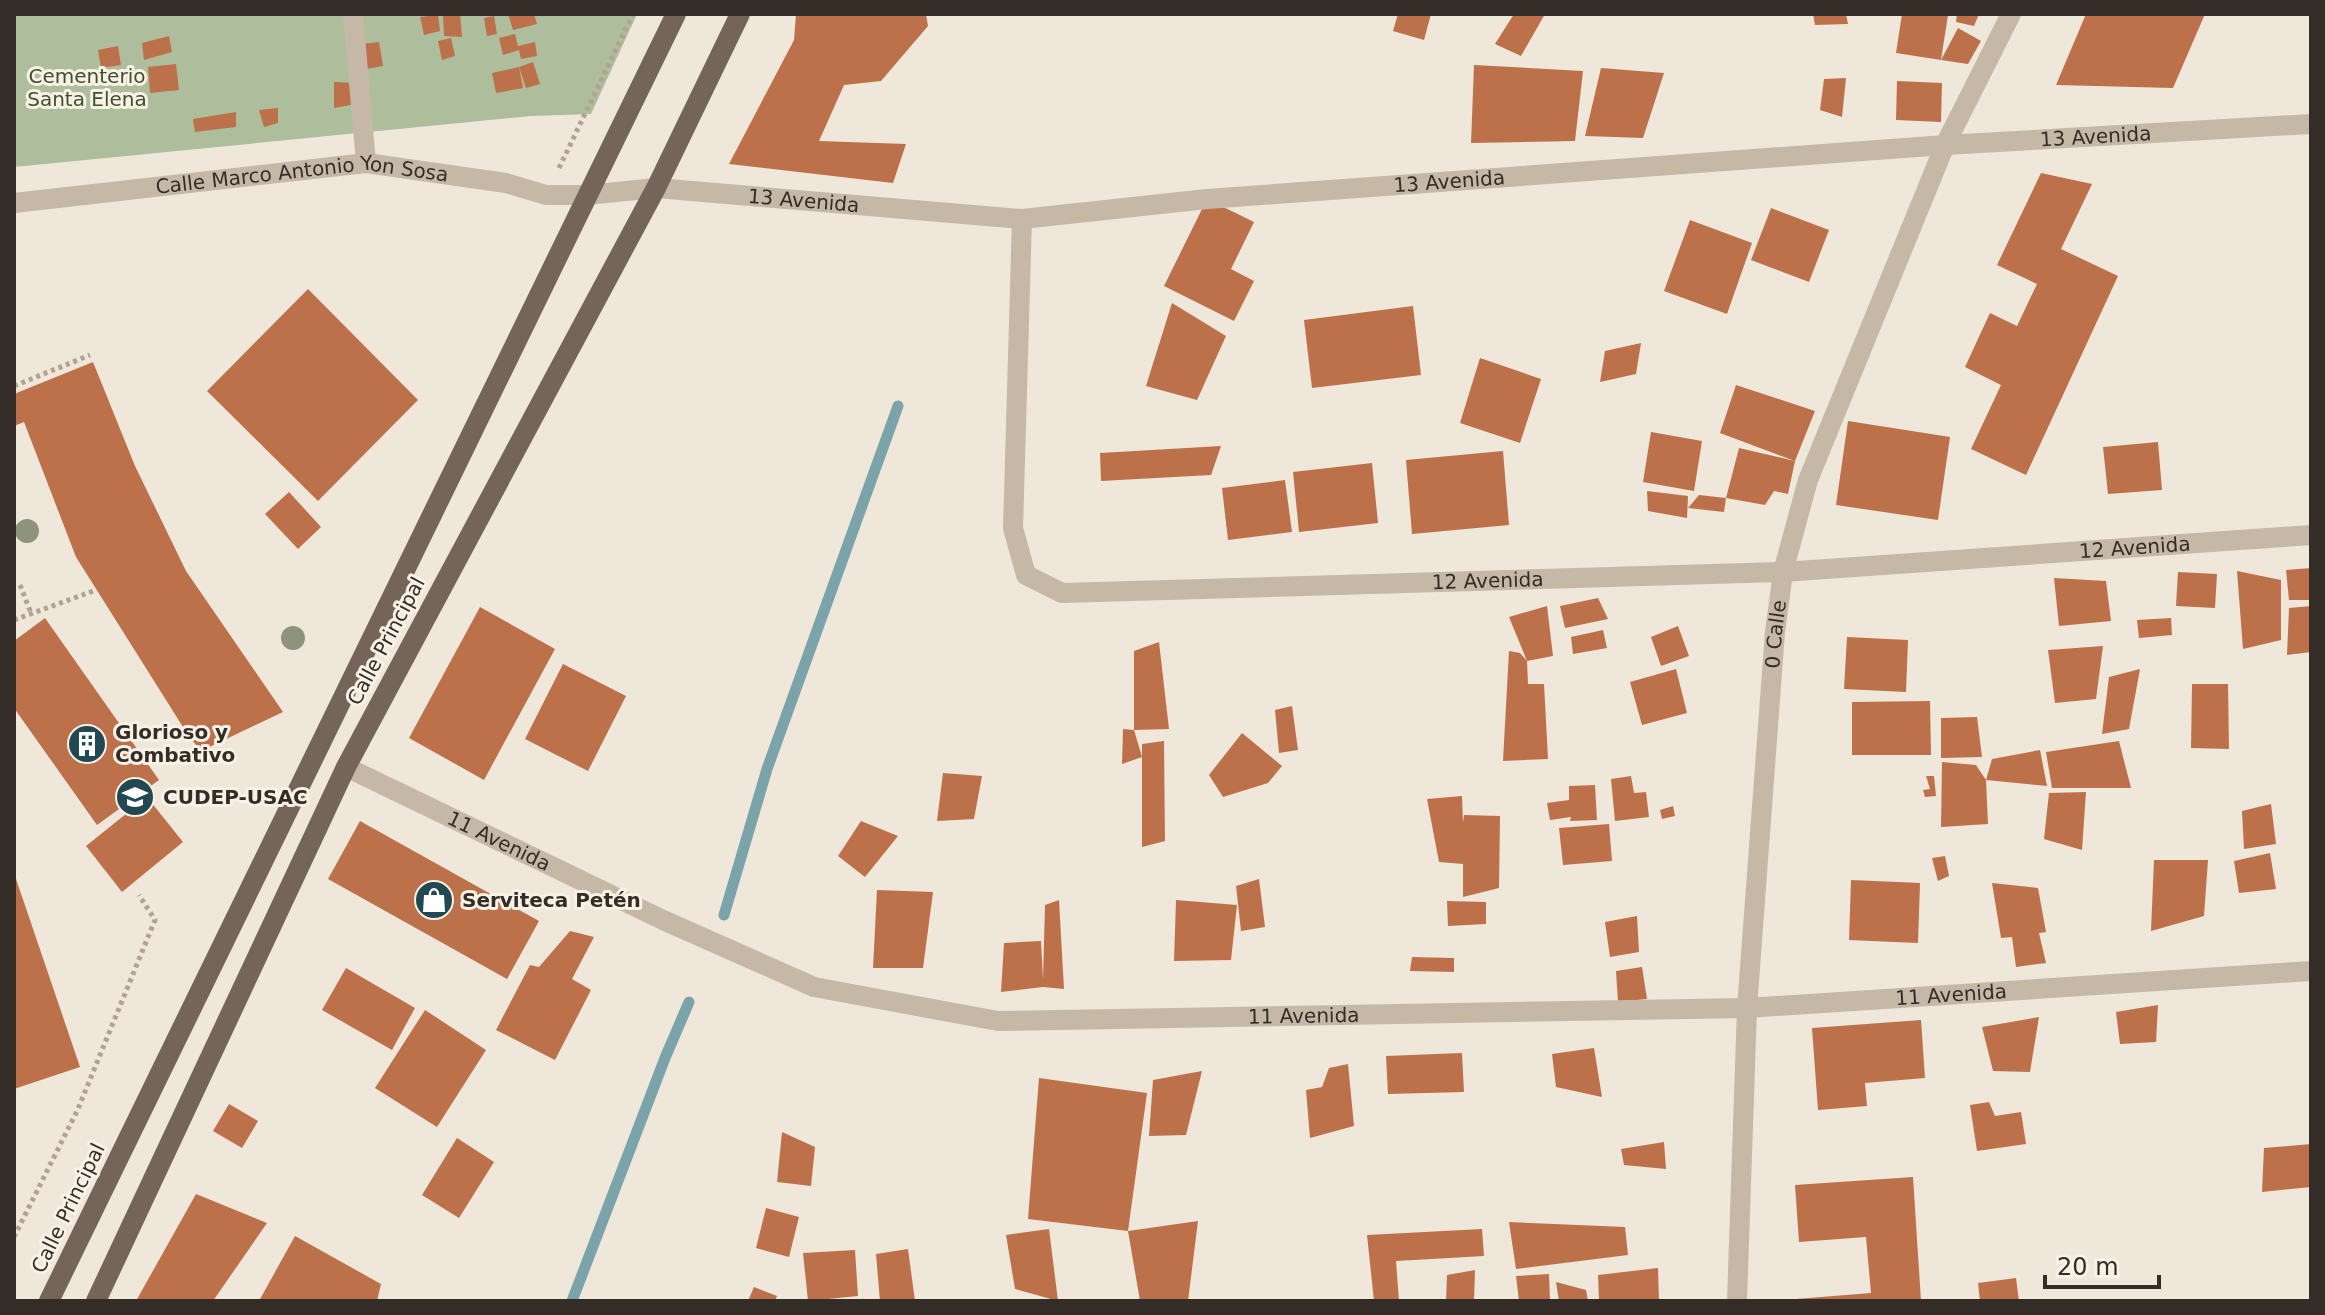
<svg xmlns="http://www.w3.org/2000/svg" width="2325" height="1315" viewBox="0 0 2325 1315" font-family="'DejaVu Sans',sans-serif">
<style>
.green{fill:#aebd9b}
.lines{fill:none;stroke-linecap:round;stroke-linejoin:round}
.stream{stroke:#7ba3aa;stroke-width:11}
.building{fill:#bc714b}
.path{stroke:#b1a291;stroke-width:5;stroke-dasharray:4 4;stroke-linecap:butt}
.service{stroke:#c6b8a7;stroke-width:20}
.minor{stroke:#c6b8a7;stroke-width:20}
.primary{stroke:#746459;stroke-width:20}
.tree{fill:#8e937b}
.labels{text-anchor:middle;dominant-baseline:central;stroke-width:6;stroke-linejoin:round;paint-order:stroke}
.park-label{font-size:20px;fill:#3f4f2d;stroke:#f7f1e6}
.street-label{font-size:20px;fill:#332c27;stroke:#f7f1e6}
.poi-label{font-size:20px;font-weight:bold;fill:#332c27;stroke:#f7f1e6;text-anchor:start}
</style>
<rect width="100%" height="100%" fill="#efe7da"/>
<!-- green -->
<path class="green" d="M14,14h623l-46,100 -60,2 -517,51z"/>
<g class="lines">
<!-- stream -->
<g class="stream">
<path d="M724,915l43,-146 131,-363"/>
<path d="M572,1301l93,-243 24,-56"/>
</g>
</g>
<!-- building -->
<g class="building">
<path d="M443,14h17l2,23 -18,-1z"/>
<path d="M508,14h26l3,10 -24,6z"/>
<path d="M796,14h130l2,12 -47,55 -37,4 -25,56 87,3 -13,39 -164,-19 65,-124z"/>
<path d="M1398,14h33l-7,26 -31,-9z"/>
<path d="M1514,14h31l-24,42 -26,-12z"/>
<path d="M1813,14h33l2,10 -33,1z"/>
<path d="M1902,14l46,1 -7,45 -45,-7z"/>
<path d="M1957,14h22l-5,12 -18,-4z"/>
<path d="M2086,14h119l-32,74 -117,-3z"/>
<path d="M438,15l2,16 -16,4 -4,-18z"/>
<path d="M494,16l3,18 -10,2 -3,-18z"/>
<path d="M1958,28l23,13 -13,23 -27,-4z"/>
<path d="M515,34l3,12 17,-4 2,14 -16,3 -2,-9 -16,5 -4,-17z"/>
<path d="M169,36l3,16 -28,8 -2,-17z"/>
<path d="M451,38l4,18 -13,4 -4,-19z"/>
<path d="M379,42l4,24 -17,3 -4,-25z"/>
<path d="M118,46l3,19 -20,3 -3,-18z"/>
<path d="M533,62l7,22 -14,4 -7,-21z"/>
<path d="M176,64l3,26 -29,3 -2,-26z"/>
<path d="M1474,65l109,6 -8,70 -104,2z"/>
<path d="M519,67l4,21 -27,5 -4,-20z"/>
<path d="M1601,68l63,5 -21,65 -58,-2z"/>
<path d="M1846,78l-4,39 -22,-7 4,-31z"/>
<path d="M1897,81l45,2 -1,39 -45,-2z"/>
<path d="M334,82l20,1 2,21 -22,4z"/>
<path d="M278,108v15l-14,4 -5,-17z"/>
<path d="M236,112v15l-41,5 -2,-13z"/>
<path d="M2041,173l51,11 -31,65 57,27 -92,199 -55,-26 30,-64 -36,-18 25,-54 27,13 20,-42 -40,-19z"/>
<path d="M1207,199l47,23 -23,47 23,12 -20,40 -70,-35z"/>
<path d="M1771,208l58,22 -20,52 -58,-22z"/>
<path d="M1690,220l62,23 -25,71 -63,-23z"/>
<path d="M308,289l110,111 -100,101 -111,-110z"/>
<path d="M1172,303l54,33 -29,64 -51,-14z"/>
<path d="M1413,306l8,69 -109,13 -8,-68z"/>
<path d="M1641,343l-5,31 -36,8 5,-31z"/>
<path d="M1480,358l61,21 -21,64 -60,-20z"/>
<path d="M93,362l42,104 51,105 97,141 -82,39 -13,-16 -112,-178 -52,-135 -10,4v-32z"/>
<path d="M1736,385l79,26 -20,50 -7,33 -14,-3 -9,14 -39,-7 13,-50 56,13 -75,-28z"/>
<path d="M1848,421l102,16 -12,83 -102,-15z"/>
<path d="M1651,432l51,9 -8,50 -51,-9z"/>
<path d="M2158,442l4,48 -54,4 -5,-47z"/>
<path d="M1221,446l-10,29 -110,6 -1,-28z"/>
<path d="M1503,451l6,74 -97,9 -6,-74z"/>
<path d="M1372,463l6,60 -79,9 -6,-60z"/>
<path d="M1285,480l7,52 -64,8 -6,-52z"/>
<path d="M1647,491l41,5 -1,22 -39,-7z"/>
<path d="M289,492l32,35 -23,22 -33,-35z"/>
<path d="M1699,495l27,3 -2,14 -36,-4z"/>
<path d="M2311,568v32h-22l-3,-30z"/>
<path d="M2237,571l44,9v60l-38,9z"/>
<path d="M2178,572l39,2 -2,34 -39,-2z"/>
<path d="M2054,578l52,3 5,40 -52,5z"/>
<path d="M1598,598l10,21 -43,9 -5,-22z"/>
<path d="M1547,606l6,50 -26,5 -18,-44z"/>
<path d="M2311,606v46l-24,3 2,-47z"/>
<path d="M480,607l75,42 -71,131 -75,-42z"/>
<path d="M45,618l114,162 -62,45 -83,-117v-67z"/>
<path d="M2171,618l1,17 -33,3 -2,-18z"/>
<path d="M1678,626l11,30 -28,10 -10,-29z"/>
<path d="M1603,630l4,18 -34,6 -2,-17z"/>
<path d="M1847,637l61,3 -2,52 -62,-3z"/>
<path d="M1159,642l10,87 -35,1v-79z"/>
<path d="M2103,646l-7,53 -41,4 -7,-53z"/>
<path d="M1509,651l11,2 7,8 1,23h16l4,75 -45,2z"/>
<path d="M563,664l63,32 -38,75 -63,-32z"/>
<path d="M1676,669l11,44 -45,12 -12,-43z"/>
<path d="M2140,669l-11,60 -27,5 7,-57z"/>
<path d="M2192,684h36l1,65 -38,-1z"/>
<path d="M1930,701l1,54h-79v-53z"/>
<path d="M1292,706l6,44 -19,3 -4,-43z"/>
<path d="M1977,717l5,40 -41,1v-40z"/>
<path d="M1123,729l11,1 8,27 -20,7z"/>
<path d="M1242,733l40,33 -14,17 -45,14 -14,-22z"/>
<path d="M1164,741l1,100 -23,6v-103z"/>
<path d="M2119,741l12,47h-79l-6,-36z"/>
<path d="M2040,750l7,36 -61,-6 6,-21z"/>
<path d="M1942,762l34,3 10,15 2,44 -47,3z"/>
<path d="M943,773l39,3 -8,43 -37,2z"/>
<path d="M1631,776l3,17 12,-1 3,25 -34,4 -4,-42z"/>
<path d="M1926,776h8l2,20 -11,1 -2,-7 7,-1z"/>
<path d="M1595,785l2,35 -27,1 1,-4 -21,3 -3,-17 22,-3v-14z"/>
<path d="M2086,792l-4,58 -38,-11 5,-46z"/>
<path d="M1462,796l1,27 1,-8 36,1 -1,72 -36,9v-33l-24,-2 -12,-63z"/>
<path d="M147,797l36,45 -61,50 -36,-46z"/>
<path d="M2271,804l5,40 -32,5 -2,-38z"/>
<path d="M1673,806l2,10 -13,3 -2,-9z"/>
<path d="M360,821l179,100 -32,58 -179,-100z"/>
<path d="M861,821l37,15 -33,41 -27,-21z"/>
<path d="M1609,824l3,37 -49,4 -4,-37z"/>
<path d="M2270,853l6,36 -37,4 -5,-32z"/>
<path d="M1945,856l4,20 -11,5 -6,-23z"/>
<path d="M2154,860h54l-4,56 -53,15z"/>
<path d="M14,873l66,194 -66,22z"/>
<path d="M1259,879l6,48 -24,4 -5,-45z"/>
<path d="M1851,880l69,3 -2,60 -69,-3z"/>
<path d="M1992,883l46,5 8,44 -7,1 7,30 -30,4 -4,-30 -11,1z"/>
<path d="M877,890l56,2 -10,76h-50z"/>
<path d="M1059,900l5,89 -21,-2 -42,5 3,-49 37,-2 2,39 2,-75z"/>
<path d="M1176,900l61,5 -6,55 -57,1z"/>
<path d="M1447,901l39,1v22l-38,2z"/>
<path d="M1637,916l2,36 -29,5 -5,-35z"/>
<path d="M570,931l24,6 -22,42 19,11 -36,70 -59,-30 34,-65 9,2z"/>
<path d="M1412,957l42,1v14l-44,-1z"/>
<path d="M1642,967l5,32 -29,3 -2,-31z"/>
<path d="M346,968l69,40 -23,42 -70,-40z"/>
<path d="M2158,1005l-2,37 -36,2 -4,-32z"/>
<path d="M425,1010l61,40 -49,77 -62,-39z"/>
<path d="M2039,1017l-9,55 -37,-1 -11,-44z"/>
<path d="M1921,1020l4,58 -60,5 2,23 -49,4 -6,-82z"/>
<path d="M1594,1048l8,49 -46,-10 -4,-33z"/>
<path d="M1462,1053l2,39 -76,2 -2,-38z"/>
<path d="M1348,1064l6,62 -44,12 -4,-48 16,-3 7,-19z"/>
<path d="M1202,1071l-16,64 -37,1 4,-56z"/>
<path d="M1039,1078l108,15 -19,138 -100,-12z"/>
<path d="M1989,1102l6,14 26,-4 5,32 -49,7 -7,-46z"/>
<path d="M229,1104l29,17 -16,27 -29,-17z"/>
<path d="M782,1132l33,15 -4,39 -34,-4z"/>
<path d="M457,1138l37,24 -35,56 -37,-23z"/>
<path d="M1664,1142l2,27 -42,-4 -3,-16z"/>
<path d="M2311,1144v43l-49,5 2,-44z"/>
<path d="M1913,1177l8,124h-125v-2l75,-6 -5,-56 -67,5 -4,-57z"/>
<path d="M196,1194l71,29 -54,78h-77z"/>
<path d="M766,1208l33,9 -10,40 -33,-9z"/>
<path d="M1198,1221l-10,80h-48l-12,-70z"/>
<path d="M1509,1222l116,5 3,28 -112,14z"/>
<path d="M1049,1229l9,72 -43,-12 -9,-54z"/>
<path d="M1482,1229l2,27 -88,5 3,40h-25l-7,-66z"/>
<path d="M295,1236l86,48 -4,17h-118z"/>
<path d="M908,1249l7,52h-35l-4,-47z"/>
<path d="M855,1250l3,46 -50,5 -5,-48z"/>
<path d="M1658,1268l1,33h-60l-1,-26z"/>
<path d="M1475,1270l-1,31h-28l1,-26z"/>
<path d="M1549,1274l1,27h-31l-3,-25z"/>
<path d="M2016,1278l3,23h-39l-2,-18z"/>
<path d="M1556,1282l30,8 2,11h-29z"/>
<path d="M754,1287l23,9 -2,5h-27z"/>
</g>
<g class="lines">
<!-- path -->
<g class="path">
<path d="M559,168l74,-154"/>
<path d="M14,386l76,-31"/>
<path d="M20,585l11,28"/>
<path d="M14,620l82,-30"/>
<path d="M14,1237l64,-128 77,-189 -16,-25"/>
</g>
<!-- service -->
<path class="service" d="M353,14l13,149"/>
<!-- minor -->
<g class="minor">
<path id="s1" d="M14,203l352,-40 140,20 40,12h41l69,-7 366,31 185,-20 738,-54 366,-21"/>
<path id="s2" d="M1022,219l-9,309 13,47 36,18 721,-21 528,-37"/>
<path id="s3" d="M346,767l317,153 151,67 184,34 749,-13 564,-37"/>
<path id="s4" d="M1737,1301l10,-293 28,-376 8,-60 25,-92 137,-335 66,-131"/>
</g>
<!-- primary -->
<g class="primary">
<path d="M49,1301l627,-1287"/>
<path d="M96,1301l250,-534 310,-579 84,-174"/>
</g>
</g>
<!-- trees -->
<g class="tree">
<circle cx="27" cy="531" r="12"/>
<circle cx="293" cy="638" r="12"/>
</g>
<!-- icons -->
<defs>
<symbol id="building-disc" viewBox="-11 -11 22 22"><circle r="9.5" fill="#204951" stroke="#f7f1e6"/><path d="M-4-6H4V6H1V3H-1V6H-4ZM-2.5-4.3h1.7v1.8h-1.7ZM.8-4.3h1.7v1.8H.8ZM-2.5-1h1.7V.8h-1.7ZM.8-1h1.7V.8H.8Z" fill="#fff"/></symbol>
<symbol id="university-disc" viewBox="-11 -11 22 22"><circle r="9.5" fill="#204951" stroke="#f7f1e6"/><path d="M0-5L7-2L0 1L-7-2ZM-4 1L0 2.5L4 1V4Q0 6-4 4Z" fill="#fff"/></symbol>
<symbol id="shop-disc" viewBox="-11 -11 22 22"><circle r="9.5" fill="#204951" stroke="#f7f1e6"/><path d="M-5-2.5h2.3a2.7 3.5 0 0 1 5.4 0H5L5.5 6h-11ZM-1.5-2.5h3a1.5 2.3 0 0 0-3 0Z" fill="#fff"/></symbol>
</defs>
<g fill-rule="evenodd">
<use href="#building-disc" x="65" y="722" width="44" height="44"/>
<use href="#university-disc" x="113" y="775" width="44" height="44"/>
<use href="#shop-disc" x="412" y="878" width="44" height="44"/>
</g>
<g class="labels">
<!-- park labels -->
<g class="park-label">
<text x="87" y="76">Cementerio<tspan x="87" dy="23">Santa Elena</tspan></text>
</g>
<!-- street labels -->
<g class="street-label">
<text stroke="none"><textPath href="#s1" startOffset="2092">13 Avenida</textPath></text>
<text stroke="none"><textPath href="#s1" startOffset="1444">13 Avenida</textPath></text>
<text stroke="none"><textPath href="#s1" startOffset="290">Calle Marco Antonio Yon Sosa</textPath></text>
<text stroke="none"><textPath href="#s1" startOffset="796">13 Avenida</textPath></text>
<text stroke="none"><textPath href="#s2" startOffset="1472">12 Avenida</textPath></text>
<text stroke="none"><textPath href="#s2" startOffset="824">12 Avenida</textPath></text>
<text stroke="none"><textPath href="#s4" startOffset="668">0 Calle</textPath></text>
<text transform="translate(386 641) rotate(-62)">Calle Principal</text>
<text stroke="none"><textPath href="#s3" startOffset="170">11 Avenida</textPath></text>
<text stroke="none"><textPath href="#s3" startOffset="1658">11 Avenida</textPath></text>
<text stroke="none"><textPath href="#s3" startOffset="1010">11 Avenida</textPath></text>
<text transform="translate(68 1208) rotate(-64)">Calle Principal</text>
</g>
<!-- poi labels -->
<g class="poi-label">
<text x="115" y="732">Glorioso y<tspan x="115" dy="23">Combativo</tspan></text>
<text x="163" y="797">CUDEP-USAC</text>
<text x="462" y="900">Serviteca Petén</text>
</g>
</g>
<!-- border -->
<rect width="2325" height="1315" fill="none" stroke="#332c27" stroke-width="32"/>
<!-- scale -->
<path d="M2045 1275v12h114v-12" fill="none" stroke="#332c27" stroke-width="4"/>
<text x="2057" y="1275" font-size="24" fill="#332c27" stroke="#f7f1e6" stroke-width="6" paint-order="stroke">20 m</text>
</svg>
